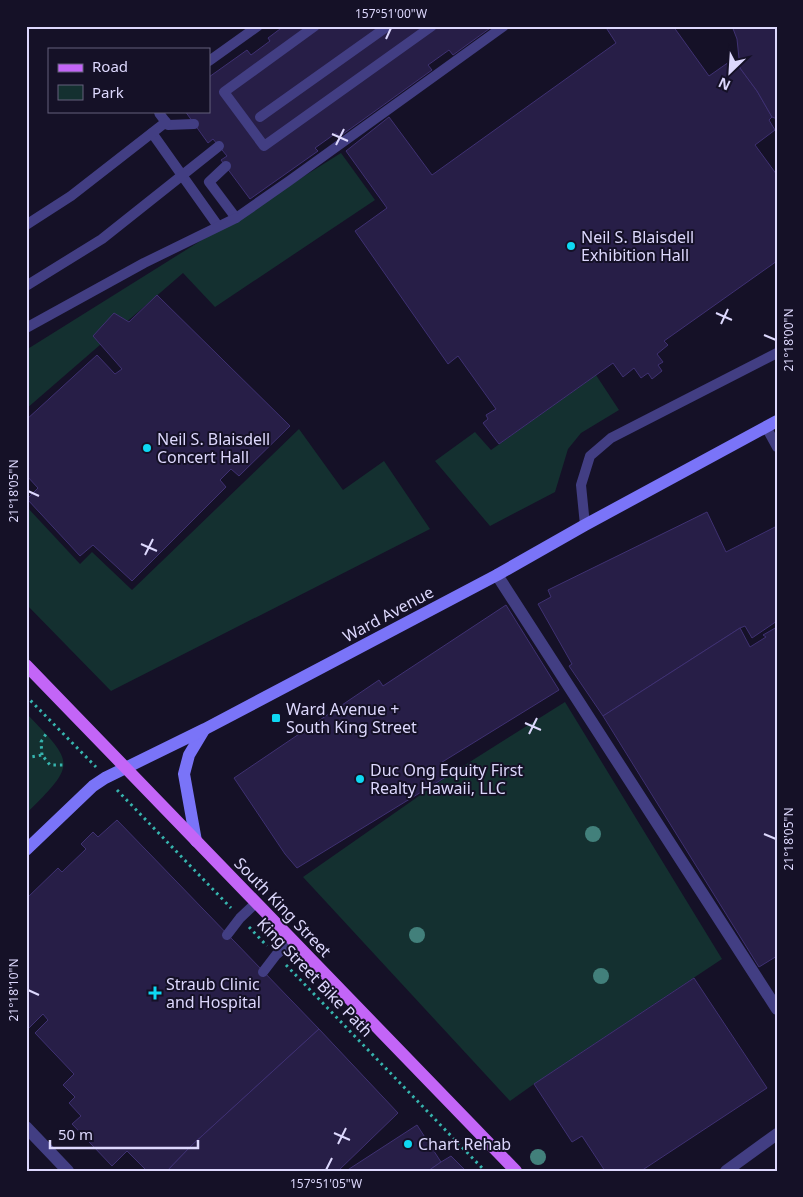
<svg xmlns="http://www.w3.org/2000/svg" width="803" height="1197" viewBox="0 0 803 1197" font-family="'Noto Sans',sans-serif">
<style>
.green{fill:#143030}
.building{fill:#271e47;stroke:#3f3172}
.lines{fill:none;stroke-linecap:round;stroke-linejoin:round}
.path{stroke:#36b4ae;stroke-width:3;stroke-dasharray:2.5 4;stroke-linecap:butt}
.lane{stroke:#423e83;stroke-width:10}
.street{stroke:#423e83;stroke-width:12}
.secondary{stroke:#7a74f8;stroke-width:12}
.primary{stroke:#c365f7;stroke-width:12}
.tree{fill:#42807b}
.ticks{fill:none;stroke:#ddd8fd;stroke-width:2}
.poi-dot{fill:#0ed8f3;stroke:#151127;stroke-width:2}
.labels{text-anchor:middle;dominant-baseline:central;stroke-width:4;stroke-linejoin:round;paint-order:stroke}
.poi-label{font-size:16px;fill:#ddd8fd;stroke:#151127;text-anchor:start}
.street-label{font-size:16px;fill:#ddd8fd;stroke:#151127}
.neatline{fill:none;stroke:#ddd8fd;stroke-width:2}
.ticks-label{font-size:12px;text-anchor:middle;fill:#ddd8fd}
</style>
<rect width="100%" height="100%" fill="#151127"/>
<!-- green -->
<g class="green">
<path d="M341,153l34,47 -160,107 -32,-34 -157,136v-59z"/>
<path d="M596,375l23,35 -38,23 -13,16 -13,43 -65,34 -55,-65 40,-29 16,18z"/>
<path d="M299,429l44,61 41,-29 46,68 -319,162 -85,-87v-98l54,58 12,-12 40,38z"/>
<path d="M565,702l157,257 -188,125 -24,17 -207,-224 146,-102z"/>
<path d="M26,713c49,51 51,50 0,101z"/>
</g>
<!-- building -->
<g class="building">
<path d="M284,26h209l-40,29 -4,-5 -21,15 4,5 -93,67 -3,-4 -21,15 3,3 -68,48 -29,-39 6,-4 -14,-17 -5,4 -23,-32h24v-34l38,-27 4,5 19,-14 -2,-3z"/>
<path d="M605,26h68l36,50 20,-14 11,6 17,23 15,26 -3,3 6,10 -20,15 22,30v86l-113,80 4,4 -11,9 6,8 -5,3 4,6 -10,8 -4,-6 -7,5 -7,-10 -11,9 -10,-14 -114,81 -16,-21 5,-4 -2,-4 10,-6 -38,-53 -10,8 -93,-133 32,-23 -41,-57 43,-34 43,58 184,-132z"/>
<path d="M732,26h45v93l-5,-2 -15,-26 -17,-23 -3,-29z"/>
<path d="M157,295l133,131 -51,50 -8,-7 -11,11 6,7 -94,94 -39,-36 -13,11 -53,-57 11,-11 -12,-13v-55l71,-65 18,19 7,-5 -29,-33 21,-23 15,9z"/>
<path d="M707,512l19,40 51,-26v95l-25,17 -7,-12 -5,2 -137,88 -34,-50 3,-2 -34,-60 13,-7 -3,-7z"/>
<path d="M506,605l53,85 -120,74 10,11 -152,93 -12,-14 -51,-76 145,-98 4,6z"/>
<path d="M777,627v329l-18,11 -156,-251 137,-88 10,19 16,-10 -3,-2z"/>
<path d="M117,820l202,209 -128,117 -24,25h-20l-20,-20 -15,15 -40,-42 9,-8 -12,-13 6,-6 -12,-12 11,-11 -39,-41 13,-13 -5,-6 -17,17v-132l32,-31 4,4 24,-23 -5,-5 12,-12 5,5z"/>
<path d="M694,978l73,110 -126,83h-36l-23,-35 -10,6 -38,-58z"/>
<path d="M319,1029l79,84 -60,58h-171l24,-25z"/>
<path d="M417,1125l24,37 -13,9h-82z"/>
<path d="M451,1156l15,15h-38l13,-9z"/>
</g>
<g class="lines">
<!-- path -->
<g class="path">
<path d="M26,696l70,71"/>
<path d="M42,755l-1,-13 5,-8"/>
<path d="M26,758l16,-3 8,10h14"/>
<path d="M117,790l114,118"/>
<path d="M249,927l18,19"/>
<path d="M286,965l199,206"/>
</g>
<!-- lane -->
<g class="lane">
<path d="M315,26l-91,66 40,54 168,-120"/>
<path d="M209,61l49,-35"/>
<path d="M160,111l-1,2 9,12 26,-1"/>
<path d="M260,117l128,-91"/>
<path d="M152,133l66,93"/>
<path d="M226,166l-17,16 27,36 53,-37 215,-155"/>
<path d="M26,225l45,-29 95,-74"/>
<path d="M26,286l76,-47 117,-93"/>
<path d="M26,328l118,-65 92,-45"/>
<path d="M766,427l11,20"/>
<path d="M585,525l-4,-40 9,-29 21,-18 166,-85"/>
<path d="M227,935l13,-17 16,-15"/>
<path d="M263,972l13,-17 17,-15"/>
</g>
<!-- street -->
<g class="street">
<path d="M497,575l280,434"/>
<path d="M26,1127l42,44"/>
<path d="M726,1171l51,-37"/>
</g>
<!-- secondary -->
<g class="secondary">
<path d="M196,841l-12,-67 5,-19 15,-25"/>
<path d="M26,850l67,-64 12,-8 100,-49 292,-154 88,-50 192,-104"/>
</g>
<!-- primary -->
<path class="primary" d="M26,665l490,506"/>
</g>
<!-- trees -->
<g class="tree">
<circle cx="593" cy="834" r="8"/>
<circle cx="417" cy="935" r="8"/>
<circle cx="601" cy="976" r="8"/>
<circle cx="538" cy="1157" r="8"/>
</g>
<!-- ticks -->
<path class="ticks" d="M386,39l5,-11M332,134l16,7M336,145l8,-16M716,313l16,7M721,324l7,-15M764,335l12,5M28,491l11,5M141,544l16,7M145,555l8,-16M525,723l16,7M529,734l8,-16M764,834l12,5M28,990l11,5M334,1133l16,7M338,1144l8,-16M326,1170l6,-12"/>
<!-- markers -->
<g class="poi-dot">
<circle cx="571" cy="246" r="5"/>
<circle cx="147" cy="448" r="5"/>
<rect x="271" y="713" width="10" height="10" rx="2.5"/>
<circle cx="360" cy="779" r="5"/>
<path d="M152.5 985.5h5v5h5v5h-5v5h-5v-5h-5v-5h5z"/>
<circle cx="408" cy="1144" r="5"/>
</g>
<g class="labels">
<!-- poi labels -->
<g class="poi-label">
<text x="581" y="237">Neil S. Blaisdell<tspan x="581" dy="18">Exhibition Hall</tspan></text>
<text x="157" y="439">Neil S. Blaisdell<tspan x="157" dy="18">Concert Hall</tspan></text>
<text x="286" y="709">Ward Avenue +<tspan x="286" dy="18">South King Street</tspan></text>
<text x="370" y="770">Duc Ong Equity First<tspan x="370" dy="18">Realty Hawaii, LLC</tspan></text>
<text x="166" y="984">Straub Clinic<tspan x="166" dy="18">and Hospital</tspan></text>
<text x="418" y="1144">Chart Rehab</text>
</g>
<!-- street labels -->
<g class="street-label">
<text transform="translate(388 614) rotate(-28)">Ward Avenue</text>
<text transform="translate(283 907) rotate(46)">South King Street</text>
<text transform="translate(315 977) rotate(46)">King Street Bike Path</text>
</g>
</g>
<!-- border -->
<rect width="803" height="1197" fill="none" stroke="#151127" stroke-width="55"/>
<!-- legend -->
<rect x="48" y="48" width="162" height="65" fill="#151127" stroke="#65617d"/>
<rect x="58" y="64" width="25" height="8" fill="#c365f7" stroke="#65617d"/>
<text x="92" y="72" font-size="15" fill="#ddd8fd">Road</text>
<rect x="58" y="85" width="25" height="15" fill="#143030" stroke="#65617d"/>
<text x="92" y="98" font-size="15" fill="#ddd8fd">Park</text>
<!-- north arrow -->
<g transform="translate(730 72) rotate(205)" stroke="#151127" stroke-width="4" paint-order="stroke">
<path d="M0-4L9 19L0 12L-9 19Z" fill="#ddd8fd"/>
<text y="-8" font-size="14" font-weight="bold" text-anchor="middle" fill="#ddd8fd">N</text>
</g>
<!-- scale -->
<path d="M50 1140v8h148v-8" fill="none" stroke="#ddd8fd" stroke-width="2.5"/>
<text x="58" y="1140" font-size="15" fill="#ddd8fd" stroke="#151127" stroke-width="4" paint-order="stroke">50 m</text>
<rect x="28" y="28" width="748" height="1142" class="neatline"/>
<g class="ticks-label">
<text x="391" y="18">157°51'00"W</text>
<text transform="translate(789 340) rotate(-90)" y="4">21°18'00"N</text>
<text transform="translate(14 491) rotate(-90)" y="4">21°18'05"N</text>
<text transform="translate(789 839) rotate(-90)" y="4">21°18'05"N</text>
<text transform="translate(14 990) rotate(-90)" y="4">21°18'10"N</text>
<text x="326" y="1188">157°51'05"W</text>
</g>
</svg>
